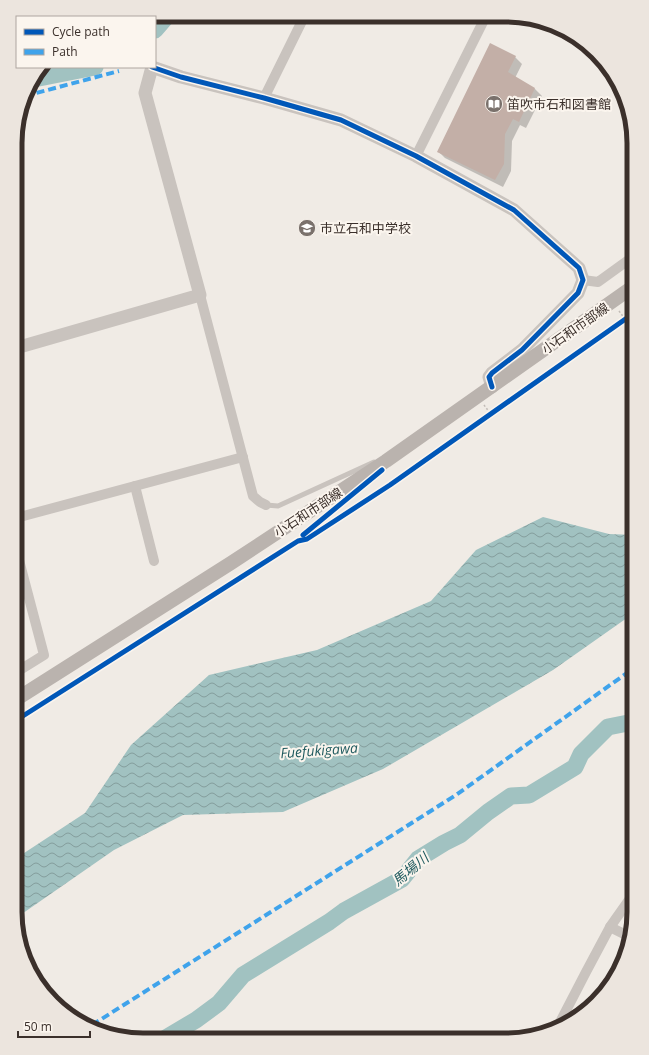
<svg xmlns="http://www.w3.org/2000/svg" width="649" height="1055" viewBox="0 0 649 1055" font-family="'Open Sans','Noto Sans JP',sans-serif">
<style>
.water{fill:url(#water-waves)}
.shadow{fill:#0003}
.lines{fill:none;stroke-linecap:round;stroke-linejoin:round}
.stream{stroke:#a1c2c1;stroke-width:3}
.river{stroke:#a1c2c1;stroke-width:17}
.building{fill:#c3afa7}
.path{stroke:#c2bbb6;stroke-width:1.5;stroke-dasharray:2 2;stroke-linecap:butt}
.service{stroke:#c9c3be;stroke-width:5}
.minor{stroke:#c9c3be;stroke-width:10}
.tertiary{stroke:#c9c3be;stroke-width:13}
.secondary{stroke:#bab3ae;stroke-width:14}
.quiet{stroke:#3fa3eb;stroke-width:4;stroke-dasharray:8 4;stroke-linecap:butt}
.cycleway-casing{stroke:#fbf5ee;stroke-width:8}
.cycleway{stroke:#0057b8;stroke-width:5}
.labels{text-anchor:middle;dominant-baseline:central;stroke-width:4;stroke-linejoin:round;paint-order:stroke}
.poi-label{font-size:13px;fill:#3b302b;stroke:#fbf5ee;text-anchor:start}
.street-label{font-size:13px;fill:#3b302b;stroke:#fbf5ee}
.water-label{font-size:14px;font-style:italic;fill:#1f5a5e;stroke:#fbf5ee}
.rim{fill:none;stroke:#3b302b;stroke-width:5}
</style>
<defs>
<pattern id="water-waves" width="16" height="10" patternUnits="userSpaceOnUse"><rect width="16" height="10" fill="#a1c2c1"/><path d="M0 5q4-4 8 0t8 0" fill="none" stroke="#849e9d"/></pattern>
</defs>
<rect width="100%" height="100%" fill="#f0ebe5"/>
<!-- water -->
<path class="water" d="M543,517l66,17 25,1v78l-81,57 -170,99 -100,43 -100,3 -69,35 -98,68 -1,-6v-53l70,-46 46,-68 78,-70 108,-25 114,-49 45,-51z"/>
<!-- shadow -->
<path class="shadow" d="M515,57l7,7 -7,14 20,11 7,7 -16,32 -6,-3 -8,16 -1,30 -8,16 -58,-29 -7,-7z"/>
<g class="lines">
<!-- stream -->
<path class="stream" d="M628,723l6,-4"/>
<!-- river -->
<g class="river">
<path d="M155,30l13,-15"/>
<path d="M34,79l61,-12"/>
<path d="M164,1039l32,-19 23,-17 24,-28 86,-53 15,-11 58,-32 16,-20 26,-16 16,-8 28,-23 23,-16 18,-1 46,-28 6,-13 27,-27 20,-4"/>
</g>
</g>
<!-- building -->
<path class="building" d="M490,43l26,13 -8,16 27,16 -16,34 -6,-3 -8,15 -1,30 -9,16 -58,-28z"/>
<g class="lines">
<!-- path -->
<g class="path">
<path d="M619,311l6,8"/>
<path d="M484,405l6,8"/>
</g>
<!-- service -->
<path class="service" d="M266,505l12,1 96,-44"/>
<!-- minor -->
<g class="minor">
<path d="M264,98l41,-83"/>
<path d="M416,156l70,-140"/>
<path d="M583,280l15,2 36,-26"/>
<path d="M200,295l53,201 7,6 6,3"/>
<path d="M135,486l19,75"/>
<path d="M16,518l227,-61"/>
<path d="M15,673l29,-18 -29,-110"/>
<path d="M610,927l20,10"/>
<path d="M557,1028l29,-56 24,-45 24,-34"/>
</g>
<!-- tertiary -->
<g class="tertiary">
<path d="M152,67l29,10 83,21 77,22 75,36 98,54 65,58 4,12 -5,13 -56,57 -30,23 -3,4 3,10"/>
<path d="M16,348l184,-53 -55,-202 7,-26"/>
</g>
<!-- secondary -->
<path class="secondary" d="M15,700l216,-137 155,-102 248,-175"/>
<!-- quiet -->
<g class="quiet">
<path d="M25,96l94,-25"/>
<path d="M92,1025l364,-230 178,-127"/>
</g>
<defs>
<g id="cycleway">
<path d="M152,67l29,10 83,21 77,22 75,36 98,54 65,58 4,12 -5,13 -56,57 -30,23 -3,4 3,10"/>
<path d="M303,535l79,-65"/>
<path d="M15,721l283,-180 9,-2 83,-54 244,-172"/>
</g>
</defs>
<!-- cycleway casing -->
<use href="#cycleway" class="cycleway-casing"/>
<!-- cycleway -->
<use href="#cycleway" class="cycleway"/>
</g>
<!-- icons -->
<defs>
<symbol id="library-disc" viewBox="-11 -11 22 22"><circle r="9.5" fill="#7a716c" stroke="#fbf5ee"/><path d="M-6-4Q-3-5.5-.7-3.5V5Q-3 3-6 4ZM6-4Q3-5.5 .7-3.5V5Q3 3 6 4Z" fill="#fff"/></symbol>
<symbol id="school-disc" viewBox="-11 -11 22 22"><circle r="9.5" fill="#7a716c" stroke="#fbf5ee"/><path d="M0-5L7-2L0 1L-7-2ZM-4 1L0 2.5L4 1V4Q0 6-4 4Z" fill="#fff"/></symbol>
</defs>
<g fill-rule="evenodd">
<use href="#library-disc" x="484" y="94" width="20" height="20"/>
<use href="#school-disc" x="297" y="218" width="20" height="20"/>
</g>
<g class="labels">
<!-- poi labels -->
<g class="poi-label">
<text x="507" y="104">笛吹市石和図書館</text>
<text x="320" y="228">市立石和中学校</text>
</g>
<!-- street labels -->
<g class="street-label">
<text transform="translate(575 328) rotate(-35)">小石和市部線</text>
<text transform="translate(308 512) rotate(-33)">小石和市部線</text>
</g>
<!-- water labels -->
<g class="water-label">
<text transform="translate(319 750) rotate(-4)">Fuefukigawa</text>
<text transform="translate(410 869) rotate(-40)">馬場川</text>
</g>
</g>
<!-- crop -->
<path d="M0 0H649V1055H0ZM143 22H506A121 121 0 0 1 627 143V912A121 121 0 0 1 506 1033H143A121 121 0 0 1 22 912V143A121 121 0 0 1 143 22Z" fill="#ece5de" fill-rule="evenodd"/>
<path class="rim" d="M143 22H506A121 121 0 0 1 627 143V912A121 121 0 0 1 506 1033H143A121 121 0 0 1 22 912V143A121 121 0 0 1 143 22Z"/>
<!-- legend -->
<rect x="16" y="16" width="140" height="52" fill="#fbf5ee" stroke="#aea6a0"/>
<rect x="24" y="29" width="20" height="6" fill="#0057b8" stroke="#aea6a0"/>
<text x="52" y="36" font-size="12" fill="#3b302b">Cycle path</text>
<rect x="24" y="49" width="20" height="6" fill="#3fa3eb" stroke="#aea6a0"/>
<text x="52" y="56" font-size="12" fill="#3b302b">Path</text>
<!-- scale -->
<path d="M18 1031v6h72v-6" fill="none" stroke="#3b302b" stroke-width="2"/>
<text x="24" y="1031" font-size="12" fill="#3b302b" stroke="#fbf5ee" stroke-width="3" paint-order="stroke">50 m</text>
</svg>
